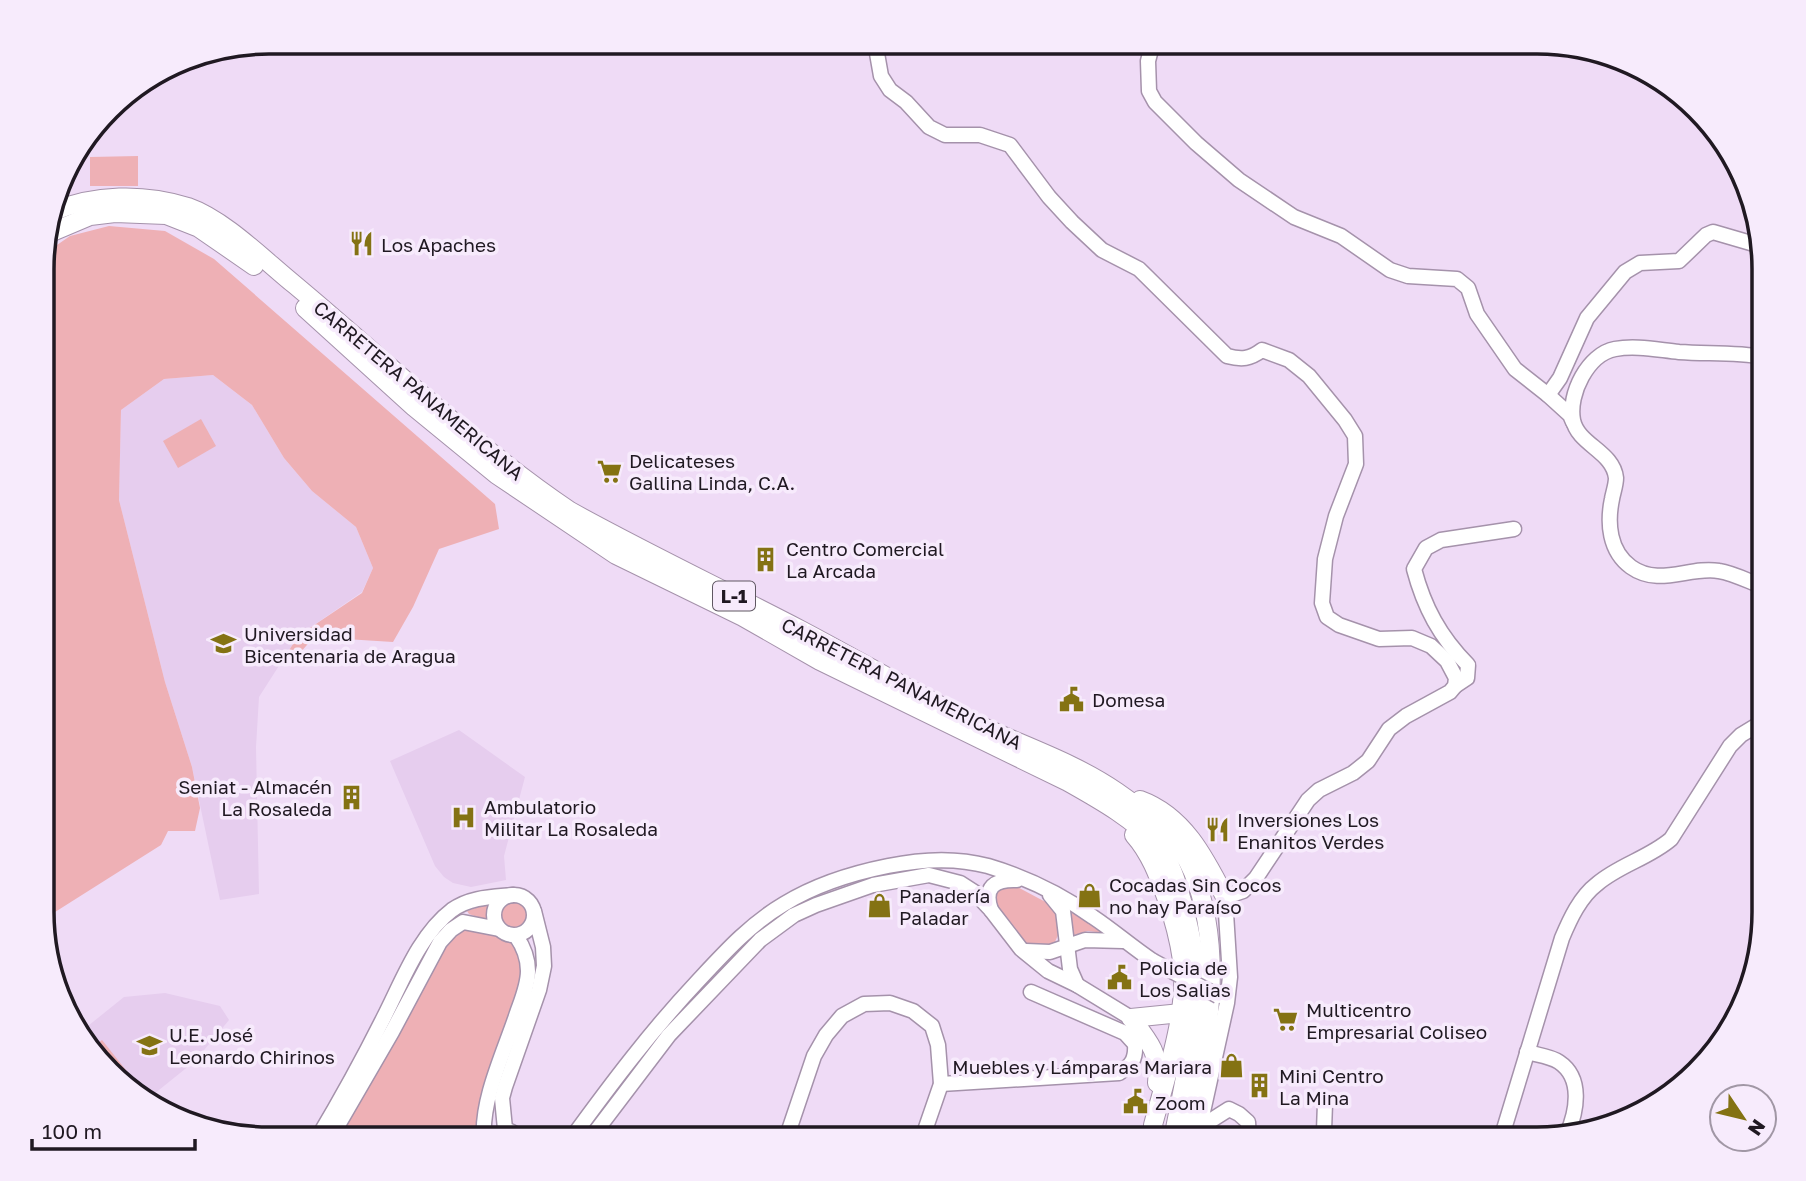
<svg xmlns="http://www.w3.org/2000/svg" width="1806" height="1181" viewBox="0 0 1806 1181" font-family="'Golos Text',sans-serif">
<style>
.built{fill:#e6cdee}
.green{fill:#eeb0b5}
.lines{fill:none;stroke-linecap:round;stroke-linejoin:round}
.minor-casing{stroke:#a592ab;stroke-width:17}
.major-casing{stroke:#a592ab;stroke-width:20}
.minor{stroke:#fff;stroke-width:14}
.major{stroke:#fff;stroke-width:18}
.minor-bridge-casing{stroke:#a592ab;stroke-width:17;stroke-linecap:butt}
.minor-bridge{stroke:#fff;stroke-width:14}
.labels{text-anchor:middle;dominant-baseline:central;stroke-width:7;stroke-linejoin:round;paint-order:stroke}
.shield{fill:#f7ebfc;stroke:#605863;stroke-width:2}
.shield-label{font-size:18px;font-weight:bold;fill:#201922}
.poi-label{font-size:19px;fill:#201922;stroke:#f7ebfc;text-anchor:start}
.street-label{font-size:19px;fill:#201922;stroke:#f7ebfc}
.rim{fill:none;stroke:#201922;stroke-width:3.5}
</style>
<rect width="100%" height="100%" fill="#efdbf6"/>
<!-- built -->
<g class="built">
<path d="M213,375l39,30 32,53 28,33 44,36 17,41 -11,24 -64,44 -39,61 -3,50 3,147 -39,6 -28,-133 -27,-85 -46,-182 2,-90 43,-31z"/>
<path d="M459,730l66,47 -21,79 2,24 -35,7 -18,-4 -9,-6 -9,-11 -45,-105z"/>
<path d="M165,993l55,13 9,14 -34,41 -51,41 -68,-72h7l41,-33z"/>
</g>
<!-- green -->
<g class="green">
<path d="M138,156v30h-48v-29z"/>
<path d="M109,226l56,5 49,28 281,245 4,25 -60,20 -26,58 -20,35 -79,-5 -15,17 -11,-2 10,-16 64,-43 11,-25 -17,-41 -44,-36 -28,-33 -32,-53 -39,-30 -49,4 -43,31 -2,90 46,182 27,85 8,41 -5,23h-27l-7,14 -117,74v-665l26,-18z"/>
<path d="M201,419l15,27 -38,22 -15,-27z"/>
<path d="M1012,884l43,23 6,22 -8,17 -20,1 -9,-6 -29,-39 1,-12z"/>
<circle cx="514" cy="915" r="16"/>
<path d="M490,903l-4,11 2,7 -19,-7 -2,-3z"/>
<path d="M1069,911l35,22 -16,-2 -17,5 1,-19z"/>
<path d="M472,927l30,10 19,12 2,21 -43,169h-143l102,-187 19,-21z"/>
<path d="M102,1040l27,34 -6,5 -30,-32z"/>
</g>
<g class="lines">
<defs>
<g id="minor">
<path d="M875,42l6,34 9,14 16,12 23,25 16,8h35l30,10 39,52 23,25 30,28 37,19 88,87c15,4 23,3 35,-6l27,10 20,16 36,44 10,16 1,28 -20,52 -11,43 -3,44 5,14 12,8 40,14 33,-1 19,8 16,15 9,17 -1,8 -5,6 -44,24 -17,13 -21,32 -15,12 -34,17 -11,10 -52,78 -13,13 -18,6 5,80 -3,26 -30,136"/>
<path d="M1153,42l-5,19 1,30 6,11 41,41 43,37 55,37 47,19 49,34 18,6 49,3 11,9 9,26 38,55 33,26 22,20 3,7"/>
<path d="M1764,357c-29,-5 -57,-3 -85,-5 -21,-2 -43,-7 -64,-3 -27,5 -47,45 -42,71 5,25 40,31 43,58 0,7 -3,15 -4,21 -5,24 -3,52 19,68 28,20 58,-1 88,4 14,2 31,11 45,16"/>
<path d="M1548,395l12,-17 27,-60 38,-46 15,-9 39,-2 27,-26 7,-3 48,14"/>
<path d="M1455,686l12,-8 1,-13c-28,-28 -44,-58 -54,-96l12,-21 15,-8 73,-11"/>
<circle cx="514" cy="915" r="20"/>
<path d="M1050,895l13,16 7,58 7,16"/>
<path d="M991,910c-8,-23 4,-31 26,-30"/>
<path d="M1026,951l24,1 35,-12 38,1"/>
<path d="M1527,1052c10,3 23,4 32,10 24,16 18,49 8,72"/>
<path d="M941,1084l178,-11c13,-8 17,-14 16,-29l-10,-11 -94,-41"/>
<path d="M1199,1128l30,-19 10,5 9,8 1,17"/>
<path d="M512,1132l-7,-3 -3,-31 3,-11 34,-97 5,-24 -1,-19 -9,-36"/>
<path d="M484,1138c-3,-39 21,-88 33,-125 5,-14 11,-28 11,-42 0,-13 -5,-25 -12,-35"/>
<path d="M317,1139c24,-40 46,-80 67,-122 18,-35 35,-82 68,-107 18,-13 40,-13 61,-15"/>
<path d="M330,1139l62,-107 48,-90 11,-12 12,-8 36,7"/>
<path d="M571,1139c40,-55 80,-108 126,-157 27,-29 53,-58 87,-78 31,-19 69,-31 104,-38 34,-7 67,-9 100,0 37,11 74,29 105,51 21,14 39,30 60,44"/>
<path d="M590,1139l79,-104 91,-95 34,-25 22,-10 57,-20 56,-10 31,8 14,9 17,18 30,39 27,22 29,14 54,33"/>
<path d="M786,1139l28,-83 12,-21 16,-19 22,-12 26,-1 23,8 19,15 6,19 3,39 -19,55"/>
<path d="M1316,1139l8,-8 1,-28"/>
<path d="M1501,1139l61,-201c8,-19 18,-41 35,-54 22,-19 52,-26 74,-45l59,-93 11,-11 23,-14"/>
</g>
<g id="major">
<path d="M52,212c42,-18 92,-19 136,-5 37,13 76,53 107,78 91,76 177,160 275,226 76,42 154,79 231,119 55,29 108,60 163,88 50,25 107,42 153,74 29,20 62,46 76,80 34,85 12,180 -5,267"/>
<path d="M45,235l45,-19 25,-3 51,2 33,13 55,38"/>
<path d="M305,308l109,99 83,68 119,80 127,62 77,44 248,121c32,18 66,37 91,65 12,15 18,36 23,54 10,35 18,74 13,111 -4,42 -14,85 -22,127"/>
<path d="M1140,800c44,16 65,58 85,97"/>
<path d="M1134,835c16,18 24,40 32,62 7,20 13,42 16,63 7,50 -16,116 -29,165l4,14"/>
<path d="M1131,1018c18,23 29,35 26,65"/>
<path d="M1131,1018l50,-5"/>
</g>
</defs>
<!-- minor casing -->
<use href="#minor" class="minor-casing"/>
<!-- major casing -->
<use href="#major" class="major-casing"/>
<!-- minor -->
<use href="#minor" class="minor"/>
<!-- major -->
<use href="#major" class="major"/>
<defs>
<path id="minor-bridge" d="M1153,961l65,35"/>
</defs>
<!-- minor-bridge casing -->
<use href="#minor-bridge" class="minor-bridge-casing"/>
<!-- minor-bridge -->
<use href="#minor-bridge" class="minor-bridge"/>
</g>
<!-- icons -->
<defs>
<symbol id="restaurant-bare" viewBox="-9 -9 18 18"><path d="M-5-6h1v4h1v-4h1v4h1v-4h1v5L-1.5 .5V6h-2V.5L-5-1ZM5-6V6H3V1.5H1.5Q1.5-4 5-6Z" fill="#847213" stroke="#f7ebfc" stroke-width="2.5" paint-order="stroke"/></symbol>
<symbol id="supermarket-bare" viewBox="-9 -9 18 18"><path d="M-6-5.5h2.5l.6 2H6L4.5 2H-2.5L-4.4-4H-6ZM-1.5 3.2a1.3 1.3 0 1 0 .1 0ZM3 3.2a1.3 1.3 0 1 0 .1 0Z" fill="#847213" stroke="#f7ebfc" stroke-width="2.5" paint-order="stroke"/></symbol>
<symbol id="building-bare" viewBox="-9 -9 18 18"><path d="M-4-6H4V6H1V3H-1V6H-4ZM-2.5-4.3h1.7v1.8h-1.7ZM.8-4.3h1.7v1.8H.8ZM-2.5-1h1.7V.8h-1.7ZM.8-1h1.7V.8H.8Z" fill="#847213" stroke="#f7ebfc" stroke-width="2.5" paint-order="stroke"/></symbol>
<symbol id="university-bare" viewBox="-9 -9 18 18"><path d="M0-5L7-2L0 1L-7-2ZM-4 1L0 2.5L4 1V4Q0 6-4 4Z" fill="#847213" stroke="#f7ebfc" stroke-width="2.5" paint-order="stroke"/></symbol>
<symbol id="civic-bare" viewBox="-9 -9 18 18"><path d="M-.6-6.5H3V-4.5H.6V-3L4-1V1h2V6H-6V1h2V-1L-.6-3ZM-1.2 2.5V6h2.4V2.5Z" fill="#847213" stroke="#f7ebfc" stroke-width="2.5" paint-order="stroke"/></symbol>
<symbol id="hospital-bare" viewBox="-9 -9 18 18"><path d="M-5-5h3v3.5h4V-5h3V5h-3V1.5h-4V5h-3Z" fill="#847213" stroke="#f7ebfc" stroke-width="2.5" paint-order="stroke"/></symbol>
<symbol id="shop-bare" viewBox="-9 -9 18 18"><path d="M-5-2.5h2.3a2.7 3.5 0 0 1 5.4 0H5L5.5 6h-11ZM-1.5-2.5h3a1.5 2.3 0 0 0-3 0Z" fill="#847213" stroke="#f7ebfc" stroke-width="2.5" paint-order="stroke"/></symbol>
<symbol id="school-bare" viewBox="-9 -9 18 18"><path d="M0-5L7-2L0 1L-7-2ZM-4 1L0 2.5L4 1V4Q0 6-4 4Z" fill="#847213" stroke="#f7ebfc" stroke-width="2.5" paint-order="stroke"/></symbol>
</defs>
<g fill-rule="evenodd">
<use href="#restaurant-bare" x="344" y="226" width="35" height="35"/>
<use href="#supermarket-bare" x="592" y="454" width="35" height="35"/>
<use href="#building-bare" x="748" y="542" width="35" height="35"/>
<use href="#university-bare" x="206" y="626" width="35" height="35"/>
<use href="#civic-bare" x="1054" y="682" width="35" height="35"/>
<use href="#building-bare" x="334" y="780" width="35" height="35"/>
<use href="#hospital-bare" x="446" y="800" width="35" height="35"/>
<use href="#restaurant-bare" x="1200" y="812" width="35" height="35"/>
<use href="#shop-bare" x="1072" y="878" width="35" height="35"/>
<use href="#shop-bare" x="862" y="888" width="35" height="35"/>
<use href="#civic-bare" x="1102" y="960" width="35" height="35"/>
<use href="#supermarket-bare" x="1268" y="1002" width="35" height="35"/>
<use href="#school-bare" x="132" y="1028" width="35" height="35"/>
<use href="#shop-bare" x="1214" y="1048" width="35" height="35"/>
<use href="#building-bare" x="1242" y="1068" width="35" height="35"/>
<use href="#civic-bare" x="1118" y="1084" width="35" height="35"/>
</g>
<g class="labels">
<!-- shield labels -->
<rect class="shield" x="713" y="581.5" width="42" height="29" rx="5"/>
<g class="shield-label">
<text x="734" y="596">L-1</text>
</g>
<!-- poi labels -->
<g class="poi-label">
<text x="381" y="244">Los Apaches</text>
<text x="629" y="460">Delicateses<tspan x="629" dy="22">Gallina Linda, C.A.</tspan></text>
<text x="786" y="548">Centro Comercial<tspan x="786" dy="22">La Arcada</tspan></text>
<text x="244" y="633">Universidad<tspan x="244" dy="22">Bicentenaria de Aragua</tspan></text>
<text x="1092" y="699">Domesa</text>
<text x="332" y="786" text-anchor="end">Seniat - Almacén<tspan x="332" dy="22">La Rosaleda</tspan></text>
<text x="484" y="806">Ambulatorio<tspan x="484" dy="22">Militar La Rosaleda</tspan></text>
<text x="1237" y="819">Inversiones Los<tspan x="1237" dy="22">Enanitos Verdes</tspan></text>
<text x="1109" y="884">Cocadas Sin Cocos<tspan x="1109" dy="22">no hay Paraíso</tspan></text>
<text x="899" y="895">Panadería<tspan x="899" dy="22">Paladar</tspan></text>
<text x="1139" y="967">Policia de<tspan x="1139" dy="22">Los Salias</tspan></text>
<text x="1306" y="1009">Multicentro<tspan x="1306" dy="22">Empresarial Coliseo</tspan></text>
<text x="169" y="1034">U.E. José<tspan x="169" dy="22">Leonardo Chirinos</tspan></text>
<text x="1212" y="1066" text-anchor="end">Muebles y Lámparas Mariara</text>
<text x="1279" y="1075">Mini Centro<tspan x="1279" dy="22">La Mina</tspan></text>
<text x="1155" y="1102">Zoom</text>
</g>
<!-- street labels -->
<g class="street-label">
<text transform="translate(419 390) rotate(40)">CARRETERA PANAMERICANA</text>
<text transform="translate(902 683) rotate(27)">CARRETERA PANAMERICANA</text>
</g>
</g>
<!-- crop -->
<path d="M0 0H1806V1181H0ZM269 54H1537A215 215 0 0 1 1752 269V912A215 215 0 0 1 1537 1127H269A215 215 0 0 1 54 912V269A215 215 0 0 1 269 54Z" fill="#f7ebfc" fill-rule="evenodd"/>
<path class="rim" d="M269 54H1537A215 215 0 0 1 1752 269V912A215 215 0 0 1 1537 1127H269A215 215 0 0 1 54 912V269A215 215 0 0 1 269 54Z"/>
<!-- north arrow -->
<g transform="translate(1743 1118) rotate(125)"><circle r="33" fill="#f7ebfc" stroke="#a197a5" stroke-width="2"/>
<path d="M0-5L12 26L0 18L-12 26Z" fill="#847213"/>
<text y="-10" font-size="19" font-weight="bold" text-anchor="middle" fill="#201922">N</text>
</g>
<!-- scale -->
<path d="M32 1139v10h163v-10" fill="none" stroke="#201922" stroke-width="3.5"/>
<text x="42" y="1139" font-size="21" fill="#201922" stroke="#f7ebfc" stroke-width="5" paint-order="stroke">100 m</text>
</svg>
